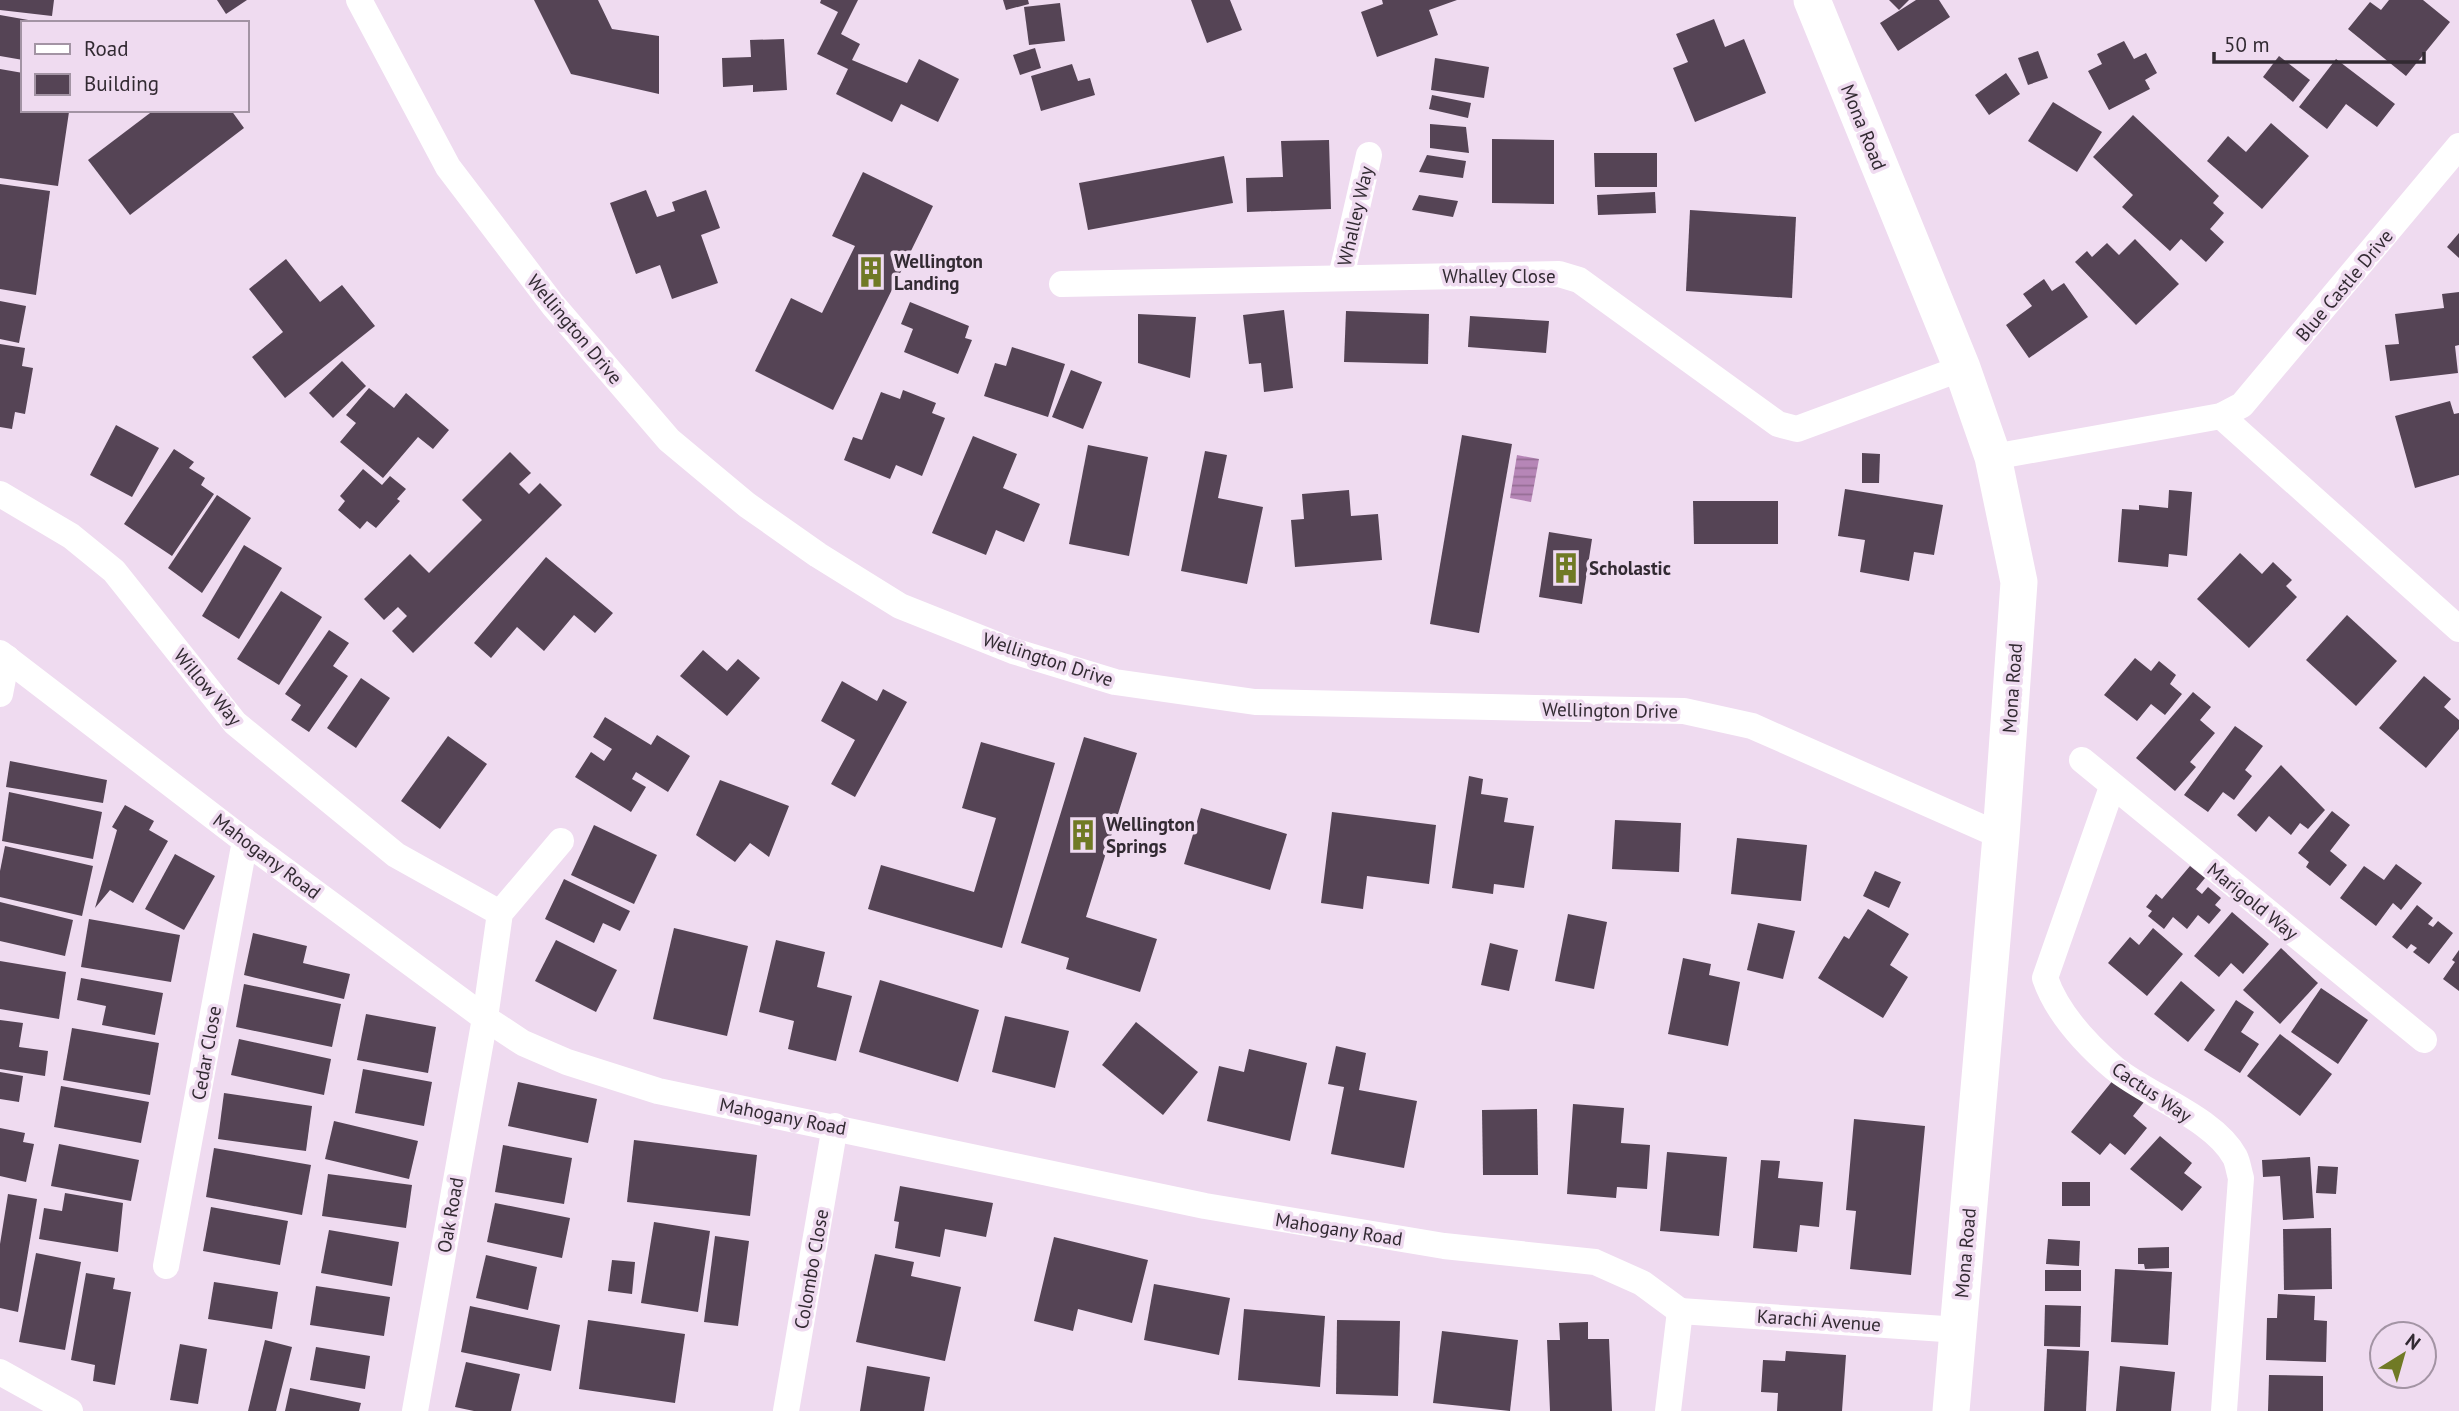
<svg xmlns="http://www.w3.org/2000/svg" width="2459" height="1411" viewBox="0 0 2459 1411" font-family="'PT Sans',sans-serif">
<style>
.water{fill:url(#water-rules)}
.building{fill:#545}
.lines{fill:none;stroke-linecap:round;stroke-linejoin:round}
.street{stroke:#fff;stroke-width:26}
.secondary{stroke:#fff;stroke-width:37}
.labels{text-anchor:middle;dominant-baseline:central;stroke-width:7;stroke-linejoin:round;paint-order:stroke}
.street-label{font-size:19px;fill:#322a32;stroke:#efdbf0}
.poi-label{font-size:19px;font-weight:bold;fill:#322a32;stroke:#efdbf0;text-anchor:start}
</style>
<defs>
<pattern id="water-rules" width="6" height="5" patternUnits="userSpaceOnUse" patternTransform="scale(1.75)"><rect width="6" height="5" fill="#b686b7"/><path d="M0 2.5h6" fill="none" stroke="#956e95"/></pattern>
</defs>
<rect width="100%" height="100%" fill="#efdbf0"/>
<!-- water -->
<path class="water" d="M1517,455l22,4 -8,43 -21,-4z"/>
<!-- building -->
<g class="building">
<path d="M0,0h54l-2,16 -52,-6z"/>
<path d="M217,0h30l-21,14z"/>
<path d="M534,0h64l14,29 47,7v58l-88,-20z"/>
<path d="M821,0h37l-17,34 19,10 -8,16 55,23 12,-24 40,20 -21,43 -37,-18 -9,18 -56,-28 12,-25 -31,-15 21,-42 -18,-9z"/>
<path d="M1003,0h25l1,4 -23,6z"/>
<path d="M1191,0h39l12,30 -35,13z"/>
<path d="M1382,0h75l-28,10 9,25 -61,22 -16,-45 22,-8z"/>
<path d="M1889,0h20l-10,10z"/>
<path d="M1916,0h23l11,17 -52,34 -18,-28z"/>
<path d="M2389,0h34l27,22 -44,54 -58,-47 22,-27 11,8z"/>
<path d="M1060,3l5,38 -36,4 -5,-38z"/>
<path d="M0,15l34,6 -11,2v37l-23,-4z"/>
<path d="M1714,19l11,28 19,-8 22,54 -71,29 -22,-54 15,-6 -12,-28z"/>
<path d="M784,39l3,51 -34,2v-7l-30,2 -1,-29 29,-1 -1,-17z"/>
<path d="M2124,41l10,18 12,-6 11,20 -12,7 5,9 -41,21 -21,-39 14,-7 -5,-10z"/>
<path d="M1035,48l6,20 -21,7 -7,-20z"/>
<path d="M2038,51l10,27 -20,7 -10,-27z"/>
<path d="M2279,56l31,24 -17,22 -30,-25z"/>
<path d="M1435,58l54,9 -5,31 -53,-8z"/>
<path d="M2336,59l59,45 -18,23 -31,-23 -19,25 -28,-22z"/>
<path d="M1072,64l6,17 12,-3 5,17 -54,16 -10,-35z"/>
<path d="M0,69l23,4v37l46,2 -11,74 -58,-8z"/>
<path d="M2006,73l14,21 -31,21 -14,-20z"/>
<path d="M1432,95l39,8 -3,15 -39,-9z"/>
<path d="M2053,102l49,30 -25,40 -49,-31z"/>
<path d="M154,110h77l13,18 -114,87 -42,-55z"/>
<path d="M2133,115l86,81 -6,7 11,10 -14,16 14,13 -18,20 -25,-23 -11,12 -48,-44 11,-12 -40,-38z"/>
<path d="M2271,123l38,33 -47,53 -55,-48 21,-25 18,16z"/>
<path d="M1430,124l36,3 3,26 -39,-5z"/>
<path d="M1492,139l62,1v64l-62,-1z"/>
<path d="M1329,140l2,69 -84,3 -1,-34 37,-1 -2,-36z"/>
<path d="M1594,153h63v34h-62z"/>
<path d="M1427,155l39,6 -3,17 -44,-6z"/>
<path d="M1224,156l9,47 -145,27 -9,-47z"/>
<path d="M863,172l70,34 -100,204 -78,-39 36,-73 31,15 33,-67 -23,-10z"/>
<path d="M0,184l50,7 -14,104 -36,-6z"/>
<path d="M646,190l11,27 18,-6 -3,-9 34,-12 14,38 -19,7 17,48 -46,16 -12,-34 -24,9 -26,-71z"/>
<path d="M1655,192l1,21 -58,2 -1,-20z"/>
<path d="M1419,195l39,6 -5,16 -41,-7z"/>
<path d="M1690,210l106,7 -4,81 -106,-7z"/>
<path d="M2459,233v25l-12,-11z"/>
<path d="M2135,239l44,45 -43,41 -61,-63 12,-11 5,6 15,-14 12,12z"/>
<path d="M286,259l34,43 22,-17 33,41 -90,72 -33,-41 31,-25 -34,-43z"/>
<path d="M2044,279l8,12 12,-8 24,34 -59,41 -23,-33 26,-19 -9,-12z"/>
<path d="M2459,292v53l-4,1 3,27 -68,8 -5,-36 14,-1 -4,-30 49,-6 -2,-14z"/>
<path d="M0,301l26,5 -7,37 -19,-4z"/>
<path d="M910,302l59,24 -4,12 7,2 -14,34 -54,-22 9,-23 -12,-5z"/>
<path d="M1284,310l9,78 -29,4 -3,-29 -12,1 -6,-49z"/>
<path d="M1346,311l83,3 -1,50 -84,-2z"/>
<path d="M1138,314l58,3 -6,61 -52,-15z"/>
<path d="M1470,316l79,5 -3,32 -78,-6z"/>
<path d="M0,344l25,4 -3,18 11,2 -8,46 -10,-2 -3,17 -12,-2z"/>
<path d="M1012,347l53,17 -17,53 -64,-21 11,-33 11,3z"/>
<path d="M342,361l24,25 -33,32 -24,-25z"/>
<path d="M1071,370l31,12 -19,47 -31,-12z"/>
<path d="M369,388l25,20 12,-15 43,37 -16,19 -15,-12 -35,41 -43,-36 16,-19 -10,-8z"/>
<path d="M903,390l33,13 -4,10 13,5 -23,58 -26,-11 -6,14 -46,-19 9,-23 9,3 19,-48 19,7z"/>
<path d="M2450,401l4,13 5,-1v62l-44,13 -20,-72z"/>
<path d="M116,425l43,23 -27,49 -42,-22z"/>
<path d="M1462,435l50,9 -33,189 -49,-9z"/>
<path d="M973,436l44,18 -14,34 37,16 -16,38 -28,-12 -10,25 -54,-22z"/>
<path d="M1088,445l60,12 -19,99 -60,-12z"/>
<path d="M174,449l20,13 -5,6 16,10 -4,7 13,9 -42,62 -48,-32z"/>
<path d="M1205,451l22,4 -9,43 45,9 -16,77 -66,-13z"/>
<path d="M510,452l21,21 -12,11 10,10 11,-11 22,22 -149,148 -21,-22 15,-15 -9,-9 -14,13 -20,-21 46,-45 19,19 53,-53 -20,-20z"/>
<path d="M1862,453l18,1 -1,29h-17z"/>
<path d="M363,469l19,16 8,-9 16,13 -9,10 3,2 -24,27 -9,-7 -7,8 -22,-19 7,-9 -5,-5z"/>
<path d="M1845,489l98,16 -9,50 -20,-3 -5,29 -49,-9 5,-32 -27,-4z"/>
<path d="M1349,490l2,26 27,-2 4,46 -87,7 -4,-47 13,-1 -2,-25z"/>
<path d="M2169,490l23,2 -5,64 -18,-2 -1,13 -50,-5 4,-53 17,1v-5l29,3z"/>
<path d="M217,495l34,23 -49,75 -34,-25z"/>
<path d="M1693,501h85v43h-84z"/>
<path d="M1549,532l43,7 -10,65 -43,-7z"/>
<path d="M244,545l38,23 -43,71 -37,-23z"/>
<path d="M2240,553l22,21 11,-12 19,18 -6,6 11,11 -48,51 -52,-49z"/>
<path d="M546,557l67,56 -18,20 -21,-18 -30,36 -27,-24 -26,31 -17,-15z"/>
<path d="M281,591l41,26 -43,68 -42,-26z"/>
<path d="M2347,615l50,46 -41,45 -50,-46z"/>
<path d="M329,630l20,13 -16,23 15,10 -39,56 -18,-12 10,-15 -16,-11z"/>
<path d="M703,650l24,21 11,-12 22,19 -33,38 -47,-40z"/>
<path d="M2135,658l16,13 8,-10 17,14 -6,9 12,10 -17,21 -14,-11 -14,17 -33,-26z"/>
<path d="M2424,676l27,23 -7,8 15,13v9l-33,39 -47,-40z"/>
<path d="M361,678l29,20 -34,50 -29,-20z"/>
<path d="M842,681l35,20 6,-12 24,13 -52,95 -24,-13 24,-44 -34,-19z"/>
<path d="M2193,692l18,15 -11,13 15,13 -25,29 6,5 -21,24 -39,-33z"/>
<path d="M605,717l46,28 6,-10 33,21 -22,36 -32,-20 -4,7 14,8 -15,25 -56,-35 16,-25 13,9 8,-12 -19,-12z"/>
<path d="M2235,726l28,20 -18,24 7,6 -18,24 -11,-8 -15,20 -24,-17z"/>
<path d="M448,736l39,28 -47,65 -39,-28z"/>
<path d="M1084,737l53,16 -51,164 71,22 -17,53 -74,-23 3,-11 -48,-15z"/>
<path d="M981,742l74,21 -53,185 -134,-39 13,-44 93,27 22,-74 -34,-10z"/>
<path d="M10,761l97,19 -4,23 -97,-16z"/>
<path d="M2281,765l44,45 -17,19 -8,-6 -9,12 -22,-19 -13,16 -19,-17z"/>
<path d="M1469,776l14,3 -2,15 27,4 -4,24 30,4 -10,62 -30,-4 -1,10 -41,-6z"/>
<path d="M720,780l69,26 -20,51 -19,-14 -15,19 -39,-27z"/>
<path d="M9,792l93,20 -9,47 -91,-18z"/>
<path d="M125,805l29,16 -5,9 19,11 -35,62 -23,-13 -15,18 22,-78 -5,-3z"/>
<path d="M1201,808l86,26 -17,56 -86,-26z"/>
<path d="M2332,811l18,14 -20,26 17,14 -17,21 -24,-19 3,-5 -11,-9z"/>
<path d="M1332,812l104,13 -7,59 -62,-8 -4,33 -42,-6z"/>
<path d="M1615,820l66,3 -2,49 -67,-3z"/>
<path d="M594,825l63,30 -23,49 -63,-29z"/>
<path d="M1737,838l70,7 -6,56 -70,-7z"/>
<path d="M5,846l88,20 -11,50 -82,-19v-26z"/>
<path d="M175,854l40,22 -31,54 -39,-21z"/>
<path d="M2396,864l26,19 -21,27 -8,-7 -17,23 -36,-28 24,-32 20,14z"/>
<path d="M2190,866l15,12 -9,11 6,5 6,-7 13,11 -6,7 6,5 -12,14 -11,-9 -11,14 -14,-12 -9,12 -16,-13 4,-5 -6,-4 10,-13 6,5z"/>
<path d="M1875,871l26,11 -12,26 -26,-12z"/>
<path d="M564,879l66,32 -10,20 -17,-8 -9,20 -49,-24z"/>
<path d="M0,902l73,18 -8,36 -65,-15z"/>
<path d="M2417,905l16,13 -5,6 5,3 5,-6 15,12 -24,31 -16,-12 4,-4 -6,-4 -4,5 -15,-12z"/>
<path d="M1868,909l41,25 -19,31 18,12 -25,41 -65,-40 26,-42 5,3z"/>
<path d="M2232,912l37,32 -26,30 -12,-11 -12,14 -25,-21z"/>
<path d="M1568,914l39,8 -13,67 -39,-8z"/>
<path d="M89,919l91,16 -9,47 -90,-15z"/>
<path d="M1758,923l37,8 -12,48 -36,-9z"/>
<path d="M674,928l74,18 -21,90 -74,-17z"/>
<path d="M2153,928l30,26 -36,42 -39,-33 22,-26 9,8z"/>
<path d="M253,933l54,13 -4,17 47,11 -6,25 -100,-24z"/>
<path d="M556,940l61,30 -21,42 -61,-31z"/>
<path d="M776,940l49,12 -8,35 35,9 -16,65 -48,-12 6,-28 -35,-9z"/>
<path d="M1490,943l28,7 -9,41 -28,-6z"/>
<path d="M2281,948l37,35 -38,41 -37,-34z"/>
<path d="M2459,950v41l-16,-12 12,-17 -3,-2z"/>
<path d="M1683,958l28,6 -2,11 31,7 -12,64 -60,-12z"/>
<path d="M0,961l66,11 -7,47 -59,-10z"/>
<path d="M81,978l82,15 -8,42 -53,-10 4,-19 -29,-6z"/>
<path d="M880,980l99,30 -21,72 -99,-30z"/>
<path d="M2181,981l34,29 -27,32 -34,-28z"/>
<path d="M244,984l97,20 -9,43 -96,-20z"/>
<path d="M2321,988l47,32 -30,44 -47,-32z"/>
<path d="M2236,1000l18,12 -13,20 18,12 -19,29 -36,-23z"/>
<path d="M366,1014l70,13 -8,46 -71,-13z"/>
<path d="M1005,1016l64,15 -14,57 -63,-16z"/>
<path d="M0,1020l23,3 -4,24 29,4 -3,25 -45,-7z"/>
<path d="M1136,1022l62,50 -35,43 -61,-50z"/>
<path d="M72,1028l87,15 -9,52 -87,-15z"/>
<path d="M2280,1034l52,40 -32,42 -53,-40z"/>
<path d="M239,1039l92,20 -7,36 -93,-20z"/>
<path d="M1336,1046l30,7 -7,37 58,11 -13,67 -73,-14 13,-67 -16,-3z"/>
<path d="M1249,1049l58,14 -17,78 -83,-20 12,-55 25,6z"/>
<path d="M363,1069l69,13 -8,44 -69,-13z"/>
<path d="M0,1072l23,4 -4,26 -19,-3z"/>
<path d="M2114,1079l30,23 -11,14 14,12 -22,27 -15,-12 -10,12 -29,-23z"/>
<path d="M518,1082l79,17 -9,44 -80,-17z"/>
<path d="M61,1086l88,16 -8,41 -87,-16z"/>
<path d="M224,1093l88,13 -6,45 -88,-12z"/>
<path d="M1573,1104l51,4 -3,35 29,2 -3,44 -30,-2 -1,11 -49,-4z"/>
<path d="M1537,1109l1,66h-55l-1,-65z"/>
<path d="M1854,1119l71,7 -14,149 -61,-6 6,-58 -10,-1z"/>
<path d="M334,1121l84,20 -9,38 -84,-20z"/>
<path d="M0,1128l25,5 -2,9 11,2 -8,38 -26,-6z"/>
<path d="M2160,1136l32,27 -8,10 18,14 -20,24 -52,-42z"/>
<path d="M634,1140l123,15 -7,61 -123,-14z"/>
<path d="M59,1144l80,16 -8,41 -80,-15z"/>
<path d="M503,1145l69,13 -8,46 -69,-12z"/>
<path d="M214,1148l97,17 -9,50 -96,-18z"/>
<path d="M1667,1152l60,5 -8,79 -59,-5z"/>
<path d="M2310,1157l4,61 -31,2 -3,-44 -17,1 -1,-17z"/>
<path d="M1761,1160l19,1 -2,17 45,4 -4,45 -19,-2 -3,27 -44,-4z"/>
<path d="M2318,1166l20,1 -2,27 -20,-1z"/>
<path d="M328,1174l84,11 -6,43 -84,-12z"/>
<rect x="2062" y="1182" width="28" height="24"/>
<path d="M900,1186l93,17 -7,34 -41,-8 -5,28 -45,-9 4,-26 -5,-1z"/>
<path d="M65,1193l58,10 -5,49 -79,-13 5,-31 18,3z"/>
<path d="M8,1194l29,5 -19,113 -18,-4v-64z"/>
<path d="M495,1203l75,15 -8,40 -75,-16z"/>
<path d="M211,1207l77,14 -8,44 -77,-14z"/>
<path d="M654,1222l56,9 -12,81 -57,-9z"/>
<path d="M2331,1228l1,61 -48,1 -1,-61z"/>
<path d="M329,1230l70,12 -7,44 -71,-13z"/>
<path d="M715,1236l34,5 -11,85 -34,-4z"/>
<path d="M1054,1237l94,23 -16,63 -54,-14 -5,22 -39,-10z"/>
<path d="M2048,1239l32,2 -1,25 -33,-2z"/>
<path d="M2169,1247v21l-24,1 -1,-5h-6v-16z"/>
<path d="M36,1253l45,9 -16,88 -46,-8z"/>
<path d="M875,1254l39,8 -3,14 50,11 -16,74 -89,-19z"/>
<path d="M486,1255l51,12 -9,43 -52,-12z"/>
<path d="M612,1260l23,2 -3,32 -24,-3z"/>
<path d="M2115,1269l57,3 -4,73 -57,-3z"/>
<rect x="2045" y="1270" width="36" height="21"/>
<path d="M86,1273l29,5 -2,11 18,3 -16,93 -22,-4 2,-16 -24,-5z"/>
<path d="M214,1282l64,10 -6,37 -64,-10z"/>
<path d="M1154,1284l76,14 -11,57 -75,-15z"/>
<path d="M316,1286l74,11 -6,39 -74,-11z"/>
<path d="M2278,1294l37,2 -1,24 13,1 -1,41 -60,-2 1,-42h10z"/>
<path d="M2045,1305l36,1 -1,41 -36,-1z"/>
<path d="M470,1306l90,19 -9,46 -90,-19z"/>
<path d="M1244,1309l81,7 -5,71 -82,-7z"/>
<path d="M588,1320l97,14 -10,69 -96,-14z"/>
<path d="M1337,1320l63,1 -2,75 -62,-2z"/>
<path d="M1588,1322v17h21l3,72h-62l-3,-71h13l-1,-17z"/>
<path d="M1442,1331l76,9 -8,71 -77,-8z"/>
<path d="M265,1340l27,7 -16,64h-28z"/>
<path d="M180,1344l27,5 -9,55 -28,-4z"/>
<path d="M316,1347l54,9 -5,33 -55,-9z"/>
<path d="M2047,1349l42,2 -3,60h-42z"/>
<path d="M1786,1351l60,4 -4,56h-65l1,-18 -17,-1 2,-32 22,1z"/>
<path d="M466,1362l54,12 -9,37h-37l-19,-4z"/>
<path d="M867,1366l63,11 -6,34h-64z"/>
<path d="M2120,1366l55,6 -4,39h-55z"/>
<path d="M2269,1375l54,1v35h-55z"/>
<path d="M290,1388l71,15 -2,8h-74z"/>
</g>
<g class="lines">
<!-- street -->
<g class="street">
<path d="M359,0l89,167 105,138 116,135 78,65 71,50 82,51 113,45 102,31 140,20 429,9 68,15 249,110"/>
<path d="M1341,277l28,-122"/>
<path d="M1062,284l497,-10 20,6 199,144 19,5 165,-61"/>
<path d="M2221,416l238,213"/>
<path d="M1993,457l228,-41 21,-11 217,-259"/>
<path d="M0,494l71,42 43,35 121,152 161,132 104,58"/>
<path d="M0,653l245,188 240,177 38,25 44,19 91,29 547,115 239,40 151,16 47,21 38,28"/>
<path d="M0,694l7,-36"/>
<path d="M2082,760l342,280"/>
<path d="M2112,787l-67,191c12,35 41,66 69,90 34,28 100,50 121,89 3,6 4,15 6,21l-17,233"/>
<path d="M166,1266l79,-425"/>
<path d="M1680,1311l279,19"/>
<path d="M0,1372l70,39"/>
<path d="M415,1411l70,-393 15,-105 61,-72"/>
<path d="M786,1411l49,-285"/>
<path d="M1668,1411l12,-100"/>
</g>
<!-- secondary -->
<path class="secondary" d="M1812,0l150,368 31,89 26,125 -18,254 -50,575"/>
</g>
<!-- icons -->
<defs>
<symbol id="building-bare" viewBox="-9 -9 18 18"><path d="M-4-6H4V6H1V3H-1V6H-4ZM-2.5-4.3h1.7v1.8h-1.7ZM.8-4.3h1.7v1.8H.8ZM-2.5-1h1.7V.8h-1.7ZM.8-1h1.7V.8H.8Z" fill="#707a25" stroke="#efdbf0" stroke-width="2.5" paint-order="stroke"/></symbol>
</defs>
<g fill-rule="evenodd">
<use href="#building-bare" x="849" y="250" width="44" height="44"/>
<use href="#building-bare" x="1544" y="546" width="44" height="44"/>
<use href="#building-bare" x="1061" y="813" width="44" height="44"/>
</g>
<g class="labels">
<!-- street labels -->
<g class="street-label">
<text transform="translate(1864 127) rotate(68)">Mona Road</text>
<text transform="translate(1355 216) rotate(-77)">Whalley Way</text>
<text x="1499" y="276">Whalley Close</text>
<text transform="translate(2344 285) rotate(-50)">Blue Castle Drive</text>
<text transform="translate(575 329) rotate(50)">Wellington Drive</text>
<text transform="translate(1048 659) rotate(18)">Wellington Drive</text>
<text transform="translate(208 687) rotate(50)">Willow Way</text>
<text transform="translate(2012 688) rotate(-86)">Mona Road</text>
<text transform="translate(1610 710) rotate(1)">Wellington Drive</text>
<text transform="translate(267 856) rotate(37)">Mahogany Road</text>
<text transform="translate(2253 901) rotate(39)">Marigold Way</text>
<text transform="translate(206 1053) rotate(-80)">Cedar Close</text>
<text transform="translate(2152 1092) rotate(34)">Cactus Way</text>
<text transform="translate(783 1116) rotate(11)">Mahogany Road</text>
<text transform="translate(450 1215) rotate(-80)">Oak Road</text>
<text transform="translate(1339 1229) rotate(9)">Mahogany Road</text>
<text transform="translate(1965 1253) rotate(-85)">Mona Road</text>
<text transform="translate(811 1269) rotate(-80)">Colombo Close</text>
<text transform="translate(1819 1320) rotate(4)">Karachi Avenue</text>
</g>
<!-- poi labels -->
<g class="poi-label">
<text x="894" y="261">Wellington<tspan x="894" dy="22">Landing</tspan></text>
<text x="1589" y="568">Scholastic</text>
<text x="1106" y="824">Wellington<tspan x="1106" dy="22">Springs</tspan></text>
</g>
</g>
<!-- legend -->
<rect x="21" y="21" width="228" height="91" fill="#efdbf0" stroke="#a394a4" stroke-width="2"/>
<rect x="35" y="44" width="35" height="10" fill="#ffffff" stroke="#a394a4" stroke-width="2"/>
<text x="84" y="56" font-size="21" fill="#322a32">Road</text>
<rect x="35" y="74" width="35" height="21" fill="#554455" stroke="#a394a4" stroke-width="2"/>
<text x="84" y="91" font-size="21" fill="#322a32">Building</text>
<!-- north arrow -->
<g transform="translate(2403 1355) rotate(37)"><circle r="33" fill="#efdbf0" stroke="#a394a4" stroke-width="2"/>
<path d="M0-5L12 26L0 18L-12 26Z" fill="#707a25"/>
<text y="-10" font-size="19" font-weight="bold" text-anchor="middle" fill="#322a32">N</text>
</g>
<!-- scale -->
<path d="M2214 52v10h210v-10" fill="none" stroke="#322a32" stroke-width="3.5"/>
<text x="2224" y="52" font-size="21" fill="#322a32" stroke="#efdbf0" stroke-width="5" paint-order="stroke">50 m</text>
</svg>
